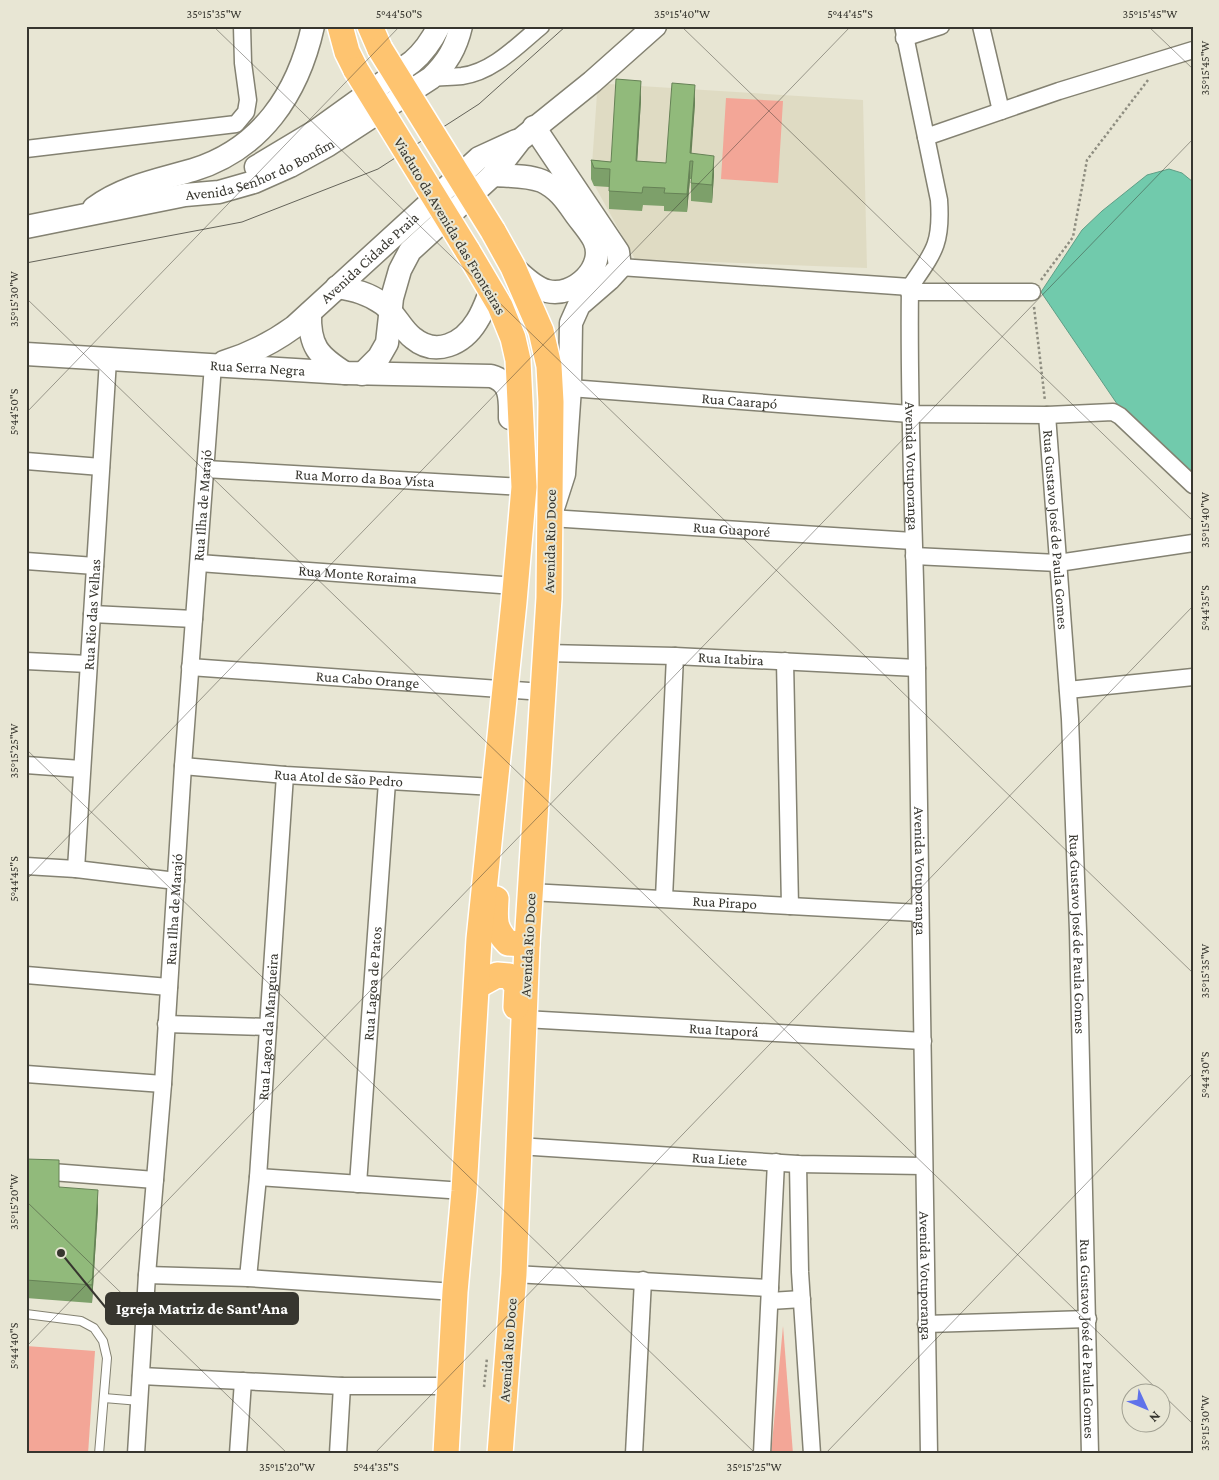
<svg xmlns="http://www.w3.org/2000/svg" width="1219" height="1480" viewBox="0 0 1219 1480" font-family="'Crimson Pro',serif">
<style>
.built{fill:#dfdbc3}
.green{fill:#f3a697}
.water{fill:#71caac;stroke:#609e86}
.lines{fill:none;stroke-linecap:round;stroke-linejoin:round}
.service-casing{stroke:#848272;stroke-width:10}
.minor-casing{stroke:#848272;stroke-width:19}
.secondary-casing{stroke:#848272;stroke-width:25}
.primary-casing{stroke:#fff;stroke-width:28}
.path{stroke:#8e8d80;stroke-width:2.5;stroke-dasharray:2.5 2.5;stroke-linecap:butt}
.service{stroke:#fff;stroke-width:8}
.minor{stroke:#fff;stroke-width:16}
.secondary{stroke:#fff;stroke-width:22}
.primary{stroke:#fec470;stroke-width:25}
.tram{stroke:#646359;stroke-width:1}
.primary-bridge-casing{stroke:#fff;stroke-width:28;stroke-linecap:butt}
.primary-bridge{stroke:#fec470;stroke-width:25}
.wall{fill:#7da06a}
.shaded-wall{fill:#668256}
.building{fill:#91ba7b;stroke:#668256}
.ticks{fill:none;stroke:#37362f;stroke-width:1;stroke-opacity:0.45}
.labels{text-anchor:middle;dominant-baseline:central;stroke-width:4;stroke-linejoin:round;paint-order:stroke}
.street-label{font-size:15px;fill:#37362f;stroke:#e8e6d4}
.leader{fill:none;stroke:#37362f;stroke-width:2}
.callout-dot{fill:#37362f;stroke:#e8e6d4;stroke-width:2}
.callout{fill:#37362f;stroke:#37362f;stroke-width:2}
.callout-label{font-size:16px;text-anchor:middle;font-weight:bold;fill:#fff}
.neatline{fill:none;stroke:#37362f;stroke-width:2}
.ticks-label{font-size:12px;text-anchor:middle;fill:#37362f}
</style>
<rect width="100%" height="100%" fill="#e8e6d4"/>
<!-- built -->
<path class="built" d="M608,84l255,16 4,168 -232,-9 -44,-80 6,-85z"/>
<!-- green -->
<g class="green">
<path d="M726,98l57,3 -5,82 -57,-4z"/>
<path d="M783,1326l10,128h-22z"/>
<path d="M26,1346l69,5 -7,103h-62z"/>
</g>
<!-- water -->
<path class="water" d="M1169,169l13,4 11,9v294l-67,-59 -85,-125 41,-62 20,-19 45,-36z"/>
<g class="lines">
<defs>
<g id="service">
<path d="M26,1314l55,7 13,7 9,13 4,17 -8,96"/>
<path d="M104,1398l36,3"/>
</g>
<g id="minor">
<path d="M903,26l36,174c3,44 -5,52 -29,87"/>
<path d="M981,26l20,85"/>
<path d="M904,38l37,-12"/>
<path d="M431,78c10,-1 21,-1 31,-2 31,-4 56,-31 79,-50"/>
<path d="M926,137l133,-46 134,-41"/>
<path d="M26,149l210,-25 10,-12 2,-12 -5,-37 -1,-37"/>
<path d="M620,267l290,20"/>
<path id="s1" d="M910,287c-2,127 5,254 7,381 5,262 6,524 12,786"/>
<path d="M909,292h123"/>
<path id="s2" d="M570,388l340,26 137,1 66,-3 7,4 73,69"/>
<path id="s3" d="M1047,415l23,304 8,212 12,523"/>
<path d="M26,461l75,6"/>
<path id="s4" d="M205,469l319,18"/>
<path id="s5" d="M550,518l363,23"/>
<path d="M914,556l144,7 135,-20"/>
<path d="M26,561l69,5"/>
<path id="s6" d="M199,563l316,23"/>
<path d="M92,614l102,5"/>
<path id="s7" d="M546,653l129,3 242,12"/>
<path d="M26,661l62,3"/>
<path d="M785,661l5,245"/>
<path id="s8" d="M190,667l353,25"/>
<path d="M1068,690l125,-13"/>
<path d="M26,765l55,4"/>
<path id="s9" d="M183,766l102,9 209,12"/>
<path d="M26,866l50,3 100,12"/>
<path id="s10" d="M76,869l32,-509"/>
<path id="s11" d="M530,892l390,21"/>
<path d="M664,898l11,-242"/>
<path d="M26,975l143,12"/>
<path id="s12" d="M524,1019l399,22"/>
<path d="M166,1024l102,3"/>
<path d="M26,1074l137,10"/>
<path id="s13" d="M518,1146l280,18 125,2"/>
<path d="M798,1164l2,108 12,182"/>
<path d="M26,1170l129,10"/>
<path d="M258,1177l206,14"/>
<path id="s14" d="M358,1184l29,-402"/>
<path d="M514,1274l256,14"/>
<path d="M147,1275l101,3 207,14"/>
<path id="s15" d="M248,1278l10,-101 27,-402"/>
<path d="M770,1301l32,-2"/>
<path d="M926,1324l162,-5"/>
<path d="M141,1376l201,10h109"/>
<path id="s16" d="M136,1454l11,-179 16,-191 20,-318 30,-401"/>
<path d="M238,1454l5,-73"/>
<path d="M338,1454l4,-68"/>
<path d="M634,1454l9,-174"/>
<path d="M762,1454l14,-292"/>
</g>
<g id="secondary">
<path d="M534,127l84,125 2,15 -11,12 -30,26 -8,18 -1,65 -6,86 -10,31"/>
<path d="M256,167l60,-36 96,-69c12,-10 20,-22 27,-36"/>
<path d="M493,175c15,1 34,0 49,6 15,7 23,18 32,31 6,9 15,18 20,28 13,27 -20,58 -47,51 -13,-3 -24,-15 -34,-24"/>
<path d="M94,208c30,-22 65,-28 99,-38 68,-21 105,-76 120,-144"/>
<path id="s17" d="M26,227l159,-32 34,-3 35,-10 36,-16 38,-21 103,-67c16,-15 25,-30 30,-52"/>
<path d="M337,287c17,3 31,6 46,17 12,9 18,25 30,34 23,19 50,6 64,-17 6,-9 10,-21 14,-31"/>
<path d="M310,313c-1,33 8,43 35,60"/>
<path id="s18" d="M26,354l319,19 146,3c21,6 19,24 19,42"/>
<path id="s19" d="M224,362c26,-8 48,-19 70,-35l185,-169 37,-17"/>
<path d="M362,374l17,-17 8,-14 5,-45 8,-28 10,-19 83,-76 27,-35 72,-58 63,-56"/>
</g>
<g id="primary">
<path d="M340,26l7,26 9,18"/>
<path d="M370,26l10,23"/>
<path d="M493,231l20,36 28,64 8,35 2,36 -2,196 -22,346 -13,330 -14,180"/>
<path d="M496,899c-1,20 -3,29 12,44l19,1"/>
<path d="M477,986l20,-11 12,1 8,10 -1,21"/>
<path d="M446,1454l9,-162 9,-101 15,-252 35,-337 10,-115 -6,-127 -5,-22 -13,-32 -33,-56"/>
</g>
</defs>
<!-- service casing -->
<use href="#service" class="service-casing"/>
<!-- minor casing -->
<use href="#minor" class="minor-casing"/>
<!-- secondary casing -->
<use href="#secondary" class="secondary-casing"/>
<!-- primary casing -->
<use href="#primary" class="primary-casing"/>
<!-- path -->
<g class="path">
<path d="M1041,280l32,-43 14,-77 61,-80"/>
<path d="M1034,307l11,94"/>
<path d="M484,1387l3,-29"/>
</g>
<!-- service -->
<use href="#service" class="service"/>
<!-- minor -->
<use href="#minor" class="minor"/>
<!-- secondary -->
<use href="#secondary" class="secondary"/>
<!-- primary -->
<use href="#primary" class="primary"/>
<!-- tram -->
<path class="tram" d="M26,263l216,-41 136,-53 101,-65 87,-78"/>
<defs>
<g id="primary-bridge">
<path d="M380,49l113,182"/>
<path d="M356,70l111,180"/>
</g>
</defs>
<!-- primary-bridge casing -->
<use href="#primary-bridge" class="primary-bridge-casing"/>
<!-- primary-bridge -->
<use href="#primary-bridge" class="primary-bridge"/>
</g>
<!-- wall -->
<g class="wall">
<path d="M641,100l-4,61 29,2 29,-60 -4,50 23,21 -2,29 -21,-2v-22h-1l-3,33 -23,-1v-5l-21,-1 -1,6 -33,-2v-22l-15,-1 -3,-7v-19l20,2z"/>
<path d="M26,1159l33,28 39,21 -6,95 -66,-5z"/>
</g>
<!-- shaded-wall -->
<g class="shaded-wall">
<path d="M641,81v19l-5,80v-19z"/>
<path d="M695,85v18l-4,58 -1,-8z"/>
<path d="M714,156v18l-2,29v-18z"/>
<path d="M690,161v18l-3,33v-18z"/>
<path d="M98,1190v18l-6,95v-18z"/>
</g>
<!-- building -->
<g class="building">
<path d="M616,79l25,2 -5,80 30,2 6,-80 23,2 -5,68 24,3 -2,29 -21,-2 2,-22h-3l-3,33 -23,-1 1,-5 -22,-1 -1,6 -33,-2 1,-22 -16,-1 -3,-8 20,2z"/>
<path d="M26,1159l33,1v27l39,3 -6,95 -66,-5z"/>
</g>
<!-- ticks -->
<path class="ticks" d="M213,26l980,947M681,26l512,495M1148,26l45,43M26,298l1134,1094M26,413l374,-387M26,749l730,705M26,880l825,-854M26,1201l262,253M26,1347l1167,-1208M1162,1394l31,30M374,1454l819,-848M825,1454l368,-381"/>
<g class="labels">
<!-- street labels -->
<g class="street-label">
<text stroke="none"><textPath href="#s17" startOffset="242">Avenida Senhor do Bonfim</textPath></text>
<text transform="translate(450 226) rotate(59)">Viaduto da Avenida das Fronteiras</text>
<text stroke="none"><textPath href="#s19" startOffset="181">Avenida Cidade Praia</textPath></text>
<text stroke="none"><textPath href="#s18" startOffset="232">Rua Serra Negra</textPath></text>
<text stroke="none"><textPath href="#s2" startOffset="170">Rua Caarapó</textPath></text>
<text stroke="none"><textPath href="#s1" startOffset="179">Avenida Votuporanga</textPath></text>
<text stroke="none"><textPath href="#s4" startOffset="160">Rua Morro da Boa Vista</textPath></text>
<text stroke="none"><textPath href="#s16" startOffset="951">Rua Ilha de Marajó</textPath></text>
<text stroke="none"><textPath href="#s5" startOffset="182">Rua Guaporé</textPath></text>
<text stroke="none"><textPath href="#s3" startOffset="115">Rua Gustavo José de Paula Gomes</textPath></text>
<text transform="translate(550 541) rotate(-89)">Avenida Rio Doce</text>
<text stroke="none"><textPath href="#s6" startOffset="159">Rua Monte Roraima</textPath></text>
<text stroke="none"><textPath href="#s10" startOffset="255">Rua Rio das Velhas</textPath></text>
<text stroke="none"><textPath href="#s7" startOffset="185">Rua Itabira</textPath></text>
<text stroke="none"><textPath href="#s8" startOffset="178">Rua Cabo Orange</textPath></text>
<text stroke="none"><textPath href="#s9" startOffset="156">Rua Atol de São Pedro</textPath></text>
<text stroke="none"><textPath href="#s1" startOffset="584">Avenida Votuporanga</textPath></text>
<text stroke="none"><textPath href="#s11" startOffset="195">Rua Pirapo</textPath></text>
<text stroke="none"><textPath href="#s16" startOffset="546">Rua Ilha de Marajó</textPath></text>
<text stroke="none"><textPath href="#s3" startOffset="520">Rua Gustavo José de Paula Gomes</textPath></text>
<text transform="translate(528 945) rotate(-87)">Avenida Rio Doce</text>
<text stroke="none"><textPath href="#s14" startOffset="201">Rua Lagoa de Patos</textPath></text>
<text stroke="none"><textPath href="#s15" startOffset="252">Rua Lagoa da Mangueira</textPath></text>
<text stroke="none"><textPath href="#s12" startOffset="200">Rua Itaporá</textPath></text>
<text stroke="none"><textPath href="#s13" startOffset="202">Rua Liete</textPath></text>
<text stroke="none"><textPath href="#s1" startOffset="989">Avenida Votuporanga</textPath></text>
<text stroke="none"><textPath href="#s3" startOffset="925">Rua Gustavo José de Paula Gomes</textPath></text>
<text transform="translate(508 1350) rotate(-86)">Avenida Rio Doce</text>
</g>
</g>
<!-- callouts -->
<path class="leader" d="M61 1253L106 1308"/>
<circle class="callout-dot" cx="61" cy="1253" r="5"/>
<rect class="callout" x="106" y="1293" width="192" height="31" rx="5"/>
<g class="callout-label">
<text x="202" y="1314">Igreja Matriz de Sant'Ana</text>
</g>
<!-- border -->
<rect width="1219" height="1480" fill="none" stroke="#e8e6d4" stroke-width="55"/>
<!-- north arrow -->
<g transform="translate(1146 1408) rotate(134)"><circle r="24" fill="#e8e6d4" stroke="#a1a092"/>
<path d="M0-4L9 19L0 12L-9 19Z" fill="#5f72ea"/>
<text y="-8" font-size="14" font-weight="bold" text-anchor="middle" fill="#37362f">N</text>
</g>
<rect x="28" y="28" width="1164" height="1424" class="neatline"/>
<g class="ticks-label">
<text x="214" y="18">35°15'35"W</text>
<text x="399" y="18">5°44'50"S</text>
<text x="682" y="18">35°15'40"W</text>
<text x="850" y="18">5°44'45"S</text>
<text x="1150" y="18">35°15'45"W</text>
<text transform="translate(1205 68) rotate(-90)" y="4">35°15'45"W</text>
<text transform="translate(14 299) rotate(-90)" y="4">35°15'30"W</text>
<text transform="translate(14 412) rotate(-90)" y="4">5°44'50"S</text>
<text transform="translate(1205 520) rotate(-90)" y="4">35°15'40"W</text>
<text transform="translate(1205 608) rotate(-90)" y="4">5°44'35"S</text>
<text transform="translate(14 751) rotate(-90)" y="4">35°15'25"W</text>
<text transform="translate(14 879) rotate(-90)" y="4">5°44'45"S</text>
<text transform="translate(1205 971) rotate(-90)" y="4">35°15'35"W</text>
<text transform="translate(1205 1075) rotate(-90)" y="4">5°44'30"S</text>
<text transform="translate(14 1202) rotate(-90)" y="4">35°15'20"W</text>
<text transform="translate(14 1346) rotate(-90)" y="4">5°44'40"S</text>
<text transform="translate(1205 1423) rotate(-90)" y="4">35°15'30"W</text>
<text x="287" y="1471">35°15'20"W</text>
<text x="376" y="1471">5°44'35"S</text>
<text x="754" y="1471">35°15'25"W</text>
</g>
</svg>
